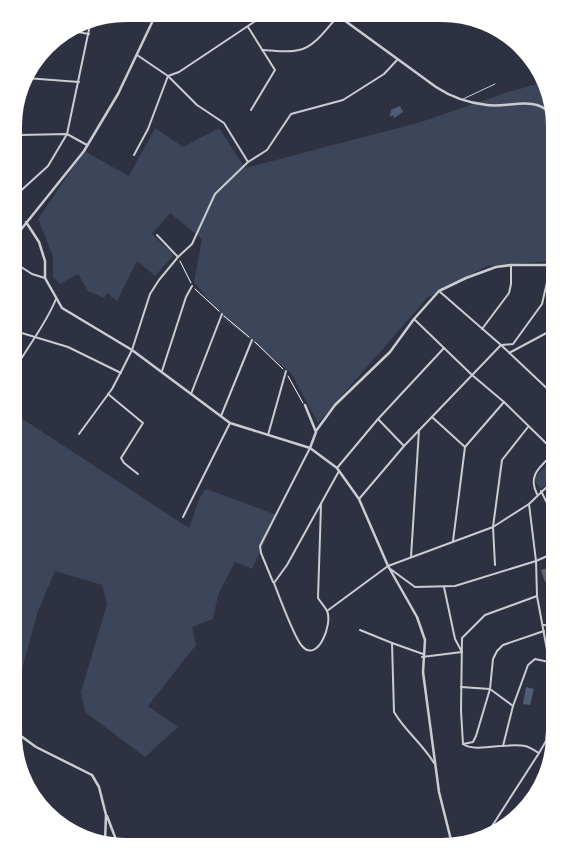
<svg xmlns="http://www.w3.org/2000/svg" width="568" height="860" viewBox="0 0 568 860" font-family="Karla,sans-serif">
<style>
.green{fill:#3c4559}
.water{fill:#4f5d75}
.building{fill:#626471}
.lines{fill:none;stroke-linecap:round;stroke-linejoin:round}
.path{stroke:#fff;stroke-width:1}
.service{stroke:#caccd0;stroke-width:1}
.minor{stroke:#caccd0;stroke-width:2}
.tertiary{stroke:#caccd0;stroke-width:2.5}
.rim{fill:none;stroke:#fff;stroke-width:2}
</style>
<rect width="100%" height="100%" fill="#2d3142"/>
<!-- green -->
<g class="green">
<path d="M545,82l9,44v85l-4,15 1,35 -64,5 -60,32 -109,125 -27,-50 -68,-55 -29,-36 8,-43 -32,-26 -18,21 22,21 -19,21 -18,-15 -20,40 -10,-8 -3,5 -16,-7 -10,-17 -18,10 -7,-6v-22l-15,-37 46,-68 45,25 26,-48 28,19 36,-19 26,40 176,-46 87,-30z"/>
<path d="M15,414l174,114 11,-31 6,-8 71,26 -25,54 -17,-7 -17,33 -5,24 -21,8 4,18 -48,61 30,21 -33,30 -60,-45 -4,-20 26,-88 -5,-19 -47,-14 -17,40 -18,65 -6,-5z"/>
<path d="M554,458v19l-13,12 -5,-6 -1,-6z"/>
</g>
<!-- water -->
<g class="water">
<path d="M400,106l3,6 -9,6 -1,-3 -3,2 1,-7z"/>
<path d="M526,687l8,2 -4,16 -7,-1z"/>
</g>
<!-- building -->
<path class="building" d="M551,567l3,12 -9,3 -4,-12z"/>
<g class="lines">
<!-- path -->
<g class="path">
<path d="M180,261l11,22"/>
<path d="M195,289l24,22"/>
<path d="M224,316l25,21"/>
<path d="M255,342l28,27"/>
<path d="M288,376l15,27"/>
</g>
<!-- service -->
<path class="service" d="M463,99l32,-15"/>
<!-- minor -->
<g class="minor">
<path d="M159,14l20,7 17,-7"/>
<path d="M248,27l27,43 -24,40"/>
<path d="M72,31l17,3"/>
<path d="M262,50c11,0 25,3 37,0 16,-3 29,-23 39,-34"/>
<path d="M137,55l31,21 29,29 27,18 24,39"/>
<path d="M168,76l11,-4 87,-58"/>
<path d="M26,78l53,4"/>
<path d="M28,78l1,-8"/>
<path d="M15,139l1,-29"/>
<path d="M15,140l5,-5 47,-1 20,11"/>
<path d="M134,155l14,-26 20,-53"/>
<path d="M15,196l33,-30 19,-32 24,-114"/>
<path d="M157,235l21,22"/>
<path d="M15,263l17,11 13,4"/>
<path d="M554,269l-3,-4 -1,-39 4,-15"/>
<path d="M439,291l62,54 53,50"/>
<path d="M414,319l58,56 32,27 50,49"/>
<path d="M482,329l27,-36 2,-9v-19"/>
<path d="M15,331l53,16 53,26"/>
<path d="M509,353l45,-24"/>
<path d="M15,369c13,-23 31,-45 41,-70"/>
<path d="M162,371l24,-74 6,-11"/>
<path d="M108,394l35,29 -22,35 3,5 14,11"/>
<path d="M191,394l31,-80"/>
<path d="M221,416l31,-76"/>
<path d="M432,417l33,30"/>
<path d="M378,419l26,27"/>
<path d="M79,434l33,-45 12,-23 8,-16 18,-56 9,-14 19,-23 14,-13 23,-50 33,-32 19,-12 24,-36 52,-14 41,-26 14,-15"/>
<path d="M268,435l18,-64"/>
<path d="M337,468l41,-49 66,-71"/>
<path d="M541,491l13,26"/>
<path d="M537,494c-10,-19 4,-28 17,-41"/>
<path d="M359,499l45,-53 97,-101 12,-1 29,-40 9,-39"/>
<path d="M321,505l-3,93c3,5 7,9 9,13 6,12 -9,53 -25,35 -8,-9 -23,-50 -28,-63l13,-18 52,-94"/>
<path d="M183,517l47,-94"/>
<path d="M453,541l12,-94 39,-45"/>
<path d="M411,557l8,-127"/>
<path d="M495,565l-2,-38 9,-67 26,-33"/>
<path d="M389,568l26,19 40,-1 81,-25 18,-8"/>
<path d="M273,582l-12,-29 -1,-7 50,-98"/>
<path d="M327,611l61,-45 105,-39 36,-23 25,-24"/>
<path d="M543,625l11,1"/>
<path d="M360,630l32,13 2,69c11,19 28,31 40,51"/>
<path d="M392,643l31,11"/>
<path d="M422,657l40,-5 -7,-13 -11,-52"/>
<path d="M461,687l29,2 23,17"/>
<path d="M463,744l-2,-33 1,-73 23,-23 52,-19"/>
<path d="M463,744l10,-2 3,-6 14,-47 3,-30 4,-8 6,-6 41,-14"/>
<path d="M463,744c11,9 46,-2 62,2 5,1 10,5 14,7"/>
<path d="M503,746l10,-40 15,-41 7,-6 14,3"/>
<path d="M485,837l54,-84 7,-12 6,-64 -15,-81 -1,-35 -7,-57"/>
</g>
<!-- tertiary -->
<g class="tertiary">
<path d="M337,15l99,72c15,10 33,16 51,18 22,3 48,-10 64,9"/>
<path d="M26,222l13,20 6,19v17l17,30 70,42 98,73 80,25"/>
<path d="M15,237l69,-86 34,-57 38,-80"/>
<path d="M305,405l11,27 -6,16 27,20 22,31 29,67 29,51 8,23 -2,32 16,120 13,52"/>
<path d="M316,431l19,-26 55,-53 24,-33 25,-28 27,-13 30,-11 15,-2h40"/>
<path d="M14,731l22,16 56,28 7,12 7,28 -1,27"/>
<path d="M107,816l11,29"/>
</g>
</g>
<!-- crop -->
<path d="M0 0H568V860H0ZM126 21H442A105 105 0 0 1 547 126V734A105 105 0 0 1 442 839H126A105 105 0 0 1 21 734V126A105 105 0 0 1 126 21Z" fill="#fff" fill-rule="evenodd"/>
<path class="rim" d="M126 21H442A105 105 0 0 1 547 126V734A105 105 0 0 1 442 839H126A105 105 0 0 1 21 734V126A105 105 0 0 1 126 21Z"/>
</svg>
